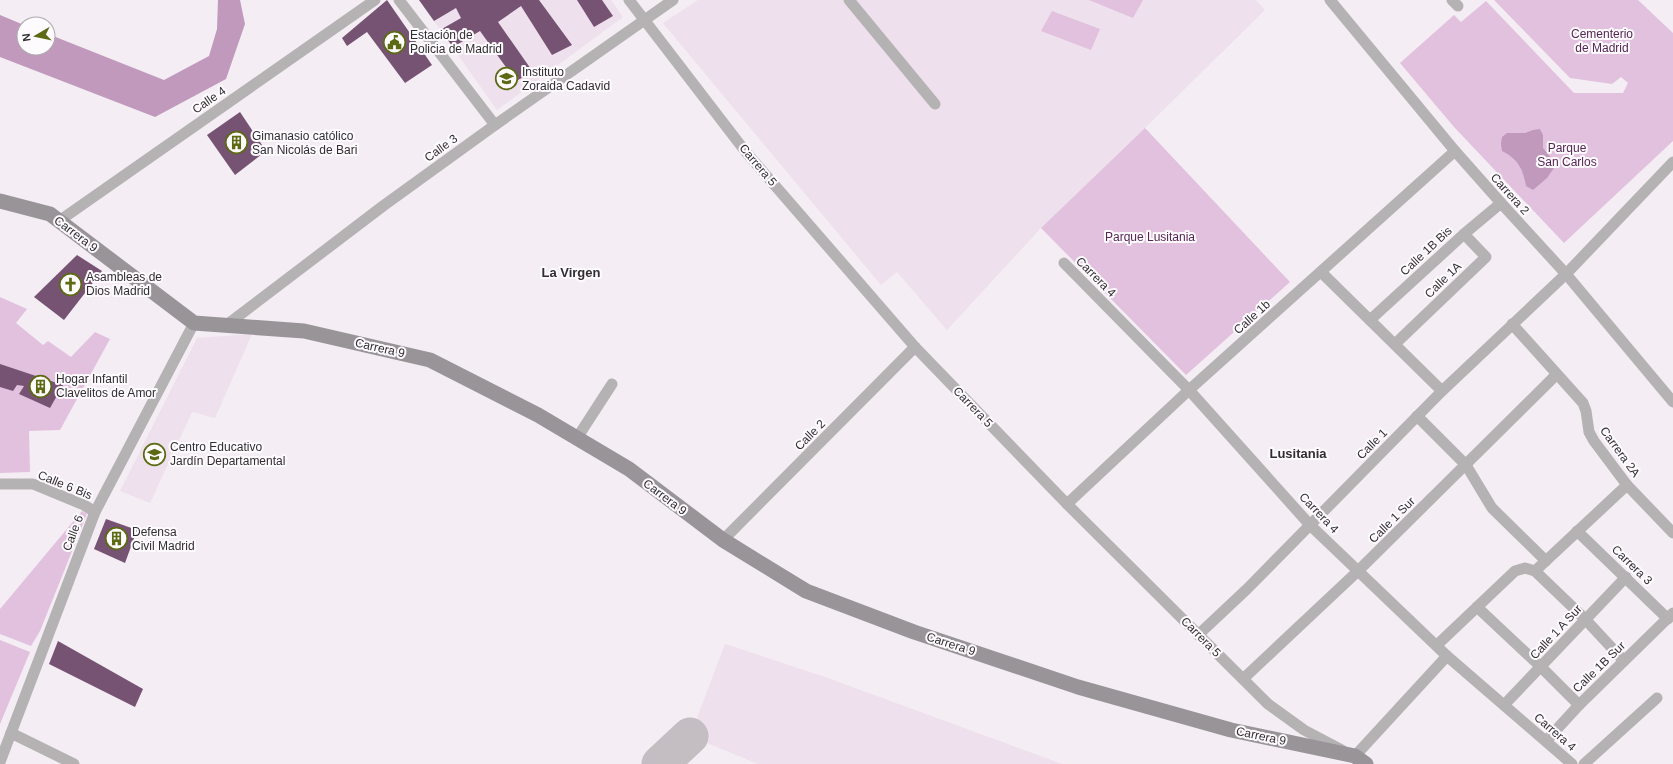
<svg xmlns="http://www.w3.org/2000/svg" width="1673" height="764" viewBox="0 0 1673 764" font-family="Helvetica,sans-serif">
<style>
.built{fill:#eee0ec}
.green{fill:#e2c1df}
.water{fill:#c099bc}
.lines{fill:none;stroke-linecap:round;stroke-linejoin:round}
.taxiway{stroke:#c4bec3;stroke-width:37}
.building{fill:#765273}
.street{stroke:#b5b2b4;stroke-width:11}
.secondary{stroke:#989498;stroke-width:15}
.labels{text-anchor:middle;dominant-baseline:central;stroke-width:4;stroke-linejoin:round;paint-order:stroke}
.park-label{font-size:12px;fill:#562654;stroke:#fefbfe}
.poi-label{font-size:12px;fill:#312e31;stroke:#fefbfe;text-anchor:start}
.street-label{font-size:12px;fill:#312e31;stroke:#fefbfe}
.neighbourhood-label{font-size:13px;font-weight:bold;fill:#312e31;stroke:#fefbfe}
</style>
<rect width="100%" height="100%" fill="#f4edf3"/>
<!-- built -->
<g class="built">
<path d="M419,0h192l12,17 -126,93z"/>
<path d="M698,0h558l9,10 -120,118 -104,100 -94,102 -50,-58 -16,13 -218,-262z"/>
<path d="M252,334l-37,84 -23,-6 -42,91 -30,-12 77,-153z"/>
<path d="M725,644l100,33 237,87h-304l-68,-28z"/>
</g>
<!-- green -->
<g class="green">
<path d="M1089,0h54l-10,18z"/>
<path d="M1494,0h144l35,33v108l-109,102 -110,-116 -54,-64 54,-48 7,7 25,-21 88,92h49l5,-10 -7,-6 -9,7 -42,-6z"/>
<path d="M1052,11l48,18 -9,21 -50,-19z"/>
<path d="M1145,128l145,154 -104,93 -145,-147z"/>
<path d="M0,297l27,12 -11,14 27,22 5,-4 23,16 24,-25 15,7 -50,91 -31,1 1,41 -30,1z"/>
<path d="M82,511l5,3 -47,117 -9,15 -31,-12v-25z"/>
<path d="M0,640l30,12 -30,72z"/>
</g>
<!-- water -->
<g class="water">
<path d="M218,0h22l5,24 -19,55 -71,38 -155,-60v-42l24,10v23h24v-14l116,46 45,-24 8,-27z"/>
<path d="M1540,129l3,6v13l10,12 1,8 -7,10 -14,12 -7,-4c-3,-17 -8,-27 -24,-35l-1,-7 1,-7 5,-4h18l8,-3z"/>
</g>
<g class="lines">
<!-- taxiway -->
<path class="taxiway" d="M660,764l30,-28"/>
</g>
<!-- building -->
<g class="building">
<path d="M387,0l45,65 -27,18 -38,-51 -20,14 -5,-8z"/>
<path d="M419,0h120l33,45 -20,10 -31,-49 -23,16 35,50 -17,9 -36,-50 -27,16 -13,-17 21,-12 -5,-10 -22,13z"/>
<path d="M577,0h25l11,16 -19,11z"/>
<path d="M240,112l26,39 -31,24 -28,-40z"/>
<path d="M77,255l25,16 -38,49 -30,-23z"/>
<path d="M0,364l63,21 -13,23 -31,-14 5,-8 -7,-1 -4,6 -13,-4z"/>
<path d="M106,519l31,11 -12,33 -31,-14z"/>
<path d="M58,641l85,48 -8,18 -86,-43z"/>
</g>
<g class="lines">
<!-- street -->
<g class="street">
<path d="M399,0l96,125"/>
<path d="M629,0l116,151 170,196 152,157 201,200 36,26 38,20"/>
<path d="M849,0l86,104"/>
<path d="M1330,0l125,151 46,52 65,71 107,128"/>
<path d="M1452,0l6,6"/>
<path d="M59,221l316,-221"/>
<path d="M1064,263l125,127 121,135 137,131 125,108"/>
<path d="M1321,272l121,119"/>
<path d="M1370,320l94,-86 37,-31"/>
<path d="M228,324l155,-118 112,-81 178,-125"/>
<path d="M1512,324l71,79 3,8 3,21 5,9 33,44 46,48"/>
<path d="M1395,344l91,-87 -22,-23"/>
<path d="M1417,416l49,49 26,43 54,53"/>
<path d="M577,438l35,-54"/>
<path d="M0,484h33l51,21 11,7"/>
<path d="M1067,504l122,-114 266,-239"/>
<path d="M1577,531l91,88"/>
<path d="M723,540l192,-193"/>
<path d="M1535,571l50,48 39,42"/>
<path d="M1477,607l64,60 38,38"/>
<path d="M1198,635l49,-46 195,-198 124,-117 107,-112"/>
<path d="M1437,645l78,-74 10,-3 10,3 92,-86"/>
<path d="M1243,679l115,-108 198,-196"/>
<path d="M1504,705l122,-128"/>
<path d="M11,733l63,31"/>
<path d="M1546,741l33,-36 94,-92"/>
<path d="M1355,756l92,-100"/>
<path d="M0,762l95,-250 99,-189"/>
<path d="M1584,764l73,-66"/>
</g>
<!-- secondary -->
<path class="secondary" d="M0,201l50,13 144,109 110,8 126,29 108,55 91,54 94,71 83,51 108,41 164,55 153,43 124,26 11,8"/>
</g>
<!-- icons -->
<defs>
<symbol id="civic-ring" viewBox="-11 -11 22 22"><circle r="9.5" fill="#fefbfe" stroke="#5b6a13" stroke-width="1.5"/><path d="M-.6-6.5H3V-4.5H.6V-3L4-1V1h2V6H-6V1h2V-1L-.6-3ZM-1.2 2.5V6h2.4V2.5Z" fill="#5b6a13"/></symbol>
<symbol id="school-ring" viewBox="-11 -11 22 22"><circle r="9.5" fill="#fefbfe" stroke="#5b6a13" stroke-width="1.5"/><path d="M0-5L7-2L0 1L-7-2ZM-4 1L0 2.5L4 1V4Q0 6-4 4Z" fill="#5b6a13"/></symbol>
<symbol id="building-ring" viewBox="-11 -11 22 22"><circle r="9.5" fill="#fefbfe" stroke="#5b6a13" stroke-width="1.5"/><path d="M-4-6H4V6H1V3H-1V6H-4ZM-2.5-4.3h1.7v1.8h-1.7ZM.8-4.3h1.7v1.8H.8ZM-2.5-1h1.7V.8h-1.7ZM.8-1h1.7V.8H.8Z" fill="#5b6a13"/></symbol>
<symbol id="church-ring" viewBox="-11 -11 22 22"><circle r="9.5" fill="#fefbfe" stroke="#5b6a13" stroke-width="1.5"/><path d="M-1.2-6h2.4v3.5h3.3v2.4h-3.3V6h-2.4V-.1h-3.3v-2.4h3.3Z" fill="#5b6a13"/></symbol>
</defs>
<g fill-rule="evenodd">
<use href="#civic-ring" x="382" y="30" width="25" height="25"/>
<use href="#school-ring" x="494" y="66" width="25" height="25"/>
<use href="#building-ring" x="224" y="130" width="25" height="25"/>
<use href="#church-ring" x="58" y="272" width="25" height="25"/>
<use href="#building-ring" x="28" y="374" width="25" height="25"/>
<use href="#school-ring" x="142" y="442" width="25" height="25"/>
<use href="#building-ring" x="104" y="526" width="25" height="25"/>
</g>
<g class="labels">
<!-- park labels -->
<g class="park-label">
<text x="1602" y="34">Cementerio<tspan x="1602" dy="14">de Madrid</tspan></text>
<text x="1567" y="148">Parque<tspan x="1567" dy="14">San Carlos</tspan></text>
<text x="1150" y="237">Parque Lusitania</text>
</g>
<!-- poi labels -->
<g class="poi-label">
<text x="410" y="35">Estación de<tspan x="410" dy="14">Policia de Madrid</tspan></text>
<text x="522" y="72">Instituto<tspan x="522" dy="14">Zoraida Cadavid</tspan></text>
<text x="252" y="136">Gimanasio católico<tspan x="252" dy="14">San Nicolás de Bari</tspan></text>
<text x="86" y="277">Asambleas de<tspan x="86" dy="14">Dios Madrid</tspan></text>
<text x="56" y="379">Hogar Infantil<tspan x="56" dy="14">Clavelitos de Amor</tspan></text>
<text x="170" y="447">Centro Educativo<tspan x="170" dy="14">Jardín Departamental</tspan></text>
<text x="132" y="532">Defensa<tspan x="132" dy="14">Civil Madrid</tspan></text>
</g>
<!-- street labels -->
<g class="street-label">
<text transform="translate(209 100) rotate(-35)">Calle 4</text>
<text transform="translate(441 148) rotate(-36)">Calle 3</text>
<text transform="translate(758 165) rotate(50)">Carrera 5</text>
<text transform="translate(1510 194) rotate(48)">Carrera 2</text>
<text transform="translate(76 234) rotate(37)">Carrera 9</text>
<text transform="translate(1426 251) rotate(-43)">Calle 1B Bis</text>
<text transform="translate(1096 277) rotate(45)">Carrera 4</text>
<text transform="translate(1443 280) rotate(-44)">Calle 1A</text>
<text transform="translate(1252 317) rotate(-42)">Calle 1b</text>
<text transform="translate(380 348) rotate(13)">Carrera 9</text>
<text transform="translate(973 407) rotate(46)">Carrera 5</text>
<text transform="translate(810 435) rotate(-45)">Calle 2</text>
<text transform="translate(1372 444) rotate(-45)">Calle 1</text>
<text transform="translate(1620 452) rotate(54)">Carrera 2A</text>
<text transform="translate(65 485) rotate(22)">Calle 6 Bis</text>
<text transform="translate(665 497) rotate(37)">Carrera 9</text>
<text transform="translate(1319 513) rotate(46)">Carrera 4</text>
<text transform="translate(1392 520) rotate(-45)">Calle 1 Sur</text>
<text transform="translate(73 533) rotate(-69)">Calle 6</text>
<text transform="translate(1632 565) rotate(44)">Carrera 3</text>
<text transform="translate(1556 632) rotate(-47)">Calle 1 A Sur</text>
<text transform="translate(1201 637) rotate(45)">Carrera 5</text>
<text transform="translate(951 644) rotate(18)">Carrera 9</text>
<text transform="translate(1599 667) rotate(-44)">Calle 1B Sur</text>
<text transform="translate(1555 732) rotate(41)">Carrera 4</text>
<text transform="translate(1261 736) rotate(12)">Carrera 9</text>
</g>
<!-- neighbourhood labels -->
<g class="neighbourhood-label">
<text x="571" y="272">La Virgen</text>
<text x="1298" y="453">Lusitania</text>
</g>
</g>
<!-- north arrow -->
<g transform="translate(36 36) rotate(261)"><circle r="19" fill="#fefbfe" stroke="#aca9ac"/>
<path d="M0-3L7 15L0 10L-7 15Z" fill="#5b6a13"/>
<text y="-6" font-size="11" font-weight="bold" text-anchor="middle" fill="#312e31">N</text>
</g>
</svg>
